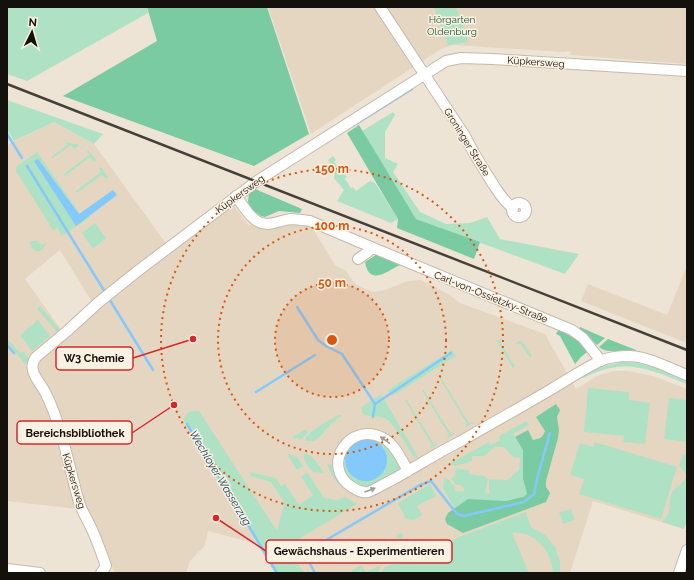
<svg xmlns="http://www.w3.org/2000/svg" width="694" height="580" viewBox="0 0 694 580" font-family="Raleway,sans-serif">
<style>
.built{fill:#e5d6c1;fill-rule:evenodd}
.green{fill:#afe2c5;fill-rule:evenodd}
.forest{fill:#7bcba2}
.water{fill:#84c9fc}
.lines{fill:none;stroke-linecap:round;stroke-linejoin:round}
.stream{stroke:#84c9fc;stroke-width:2.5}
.minor-casing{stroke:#c3baac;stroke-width:12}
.minor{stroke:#fff;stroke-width:10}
.rail{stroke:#454039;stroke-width:2.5}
.oneway{fill:#a19f9d}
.ring{fill:none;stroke:#dd550c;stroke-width:2;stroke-dasharray:2 4}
.labels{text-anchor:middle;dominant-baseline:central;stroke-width:3;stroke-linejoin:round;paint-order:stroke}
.park-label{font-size:10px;fill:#18563a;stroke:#fbf1e2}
.street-label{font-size:10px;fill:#14100b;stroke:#fbf1e2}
.water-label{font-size:11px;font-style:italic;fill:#003959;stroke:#fbf1e2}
.centre{fill:#dd550c;stroke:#fbf1e2;stroke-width:2}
.ring-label{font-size:12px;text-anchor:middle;font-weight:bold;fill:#dd550c;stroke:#fbf1e2;stroke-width:3;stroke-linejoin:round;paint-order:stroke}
.leader{fill:none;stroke:#d62828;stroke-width:1.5}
.callout-dot{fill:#d62828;stroke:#fbf1e2;stroke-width:1.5}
.callout{fill:#fbf1e2;stroke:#d62828;stroke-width:1.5}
.callout-label{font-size:11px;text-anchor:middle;font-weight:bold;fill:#14100b}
</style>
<rect width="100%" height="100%" fill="#eee4d5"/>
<!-- built -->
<g class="built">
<path d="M268,7h419v57l-116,-9 -1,-4 -7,1 -110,-7 -12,4 -130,85z"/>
<path d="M54,122l40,22 71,98 8,8 61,-44 14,19 17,1 18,-2h27l25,41 11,6 9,13 10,5 9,3 11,-2 23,-9 13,-1 27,14 12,9 85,31 31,55 23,-14 15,-4h15l24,5 34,13v131l-3,9 -91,-28 -23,72h-295l-18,-29 -49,-13 -3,14 -15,16 -4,12h-71l-17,-39 -20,-25 -71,-8v-356zM60,250l32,52 -30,29 -37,-52z"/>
<path d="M687,266v77l-106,-42 7,-17 79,31z"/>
</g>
<!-- green -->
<g class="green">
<path d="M7,7h140l1,6 -121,68 -20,-7z"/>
<path d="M434,7h22l13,35 -21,3z"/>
<path d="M7,100l96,34 -9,10 -40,-22 -40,19 -7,-12z"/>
<path d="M393,112l2,3 -10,17v26l13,6 -5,8 27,40 26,12 24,-1 17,-6 13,22 79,15 -14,20 -149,-55 -54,-88z"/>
<path d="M65,142l15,3 -6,4 -3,-4 -18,13 -2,-1 16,-12z"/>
<path d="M88,150l8,10 -2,2 -4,-5 -25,19 -1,-2 25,-19 -2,-4z"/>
<path d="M37,152l43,62 5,-4 5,7 -28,19 -5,-8 -4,2 -37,-59 1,-5z"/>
<path d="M333,156l3,4 -2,2 6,9 2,-1 5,7 -2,2 6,9 2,-1 3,4 14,-10 5,2 23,36 -7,4 -54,-22 7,-11 -10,-12 1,-6 -7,-12z"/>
<path d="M101,167l7,10 -2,2 -4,-4 -25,18 -1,-2 25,-19 -2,-4z"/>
<path d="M95,223l11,15 -13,11 -11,-16z"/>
<path d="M31,241h7l3,4 5,-2 -1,3 -5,5h-5l-3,-3 -2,-5z"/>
<path d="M40,306l21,25 -4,1 -20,-23z"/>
<path d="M38,320l12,16 -18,15 -12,-16z"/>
<path d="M7,338l13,15 3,-2 7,9 -5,4 -18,-22z"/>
<path d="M500,339l2,2 -2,1 15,25 -2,1 -16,-27z"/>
<path d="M519,341h3l10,15 -2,2 -10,-15 -3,2 -1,-2z"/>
<path d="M452,350l4,6 -64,40 -4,-6z"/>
<path d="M621,362c24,-1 44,9 66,17v5c-41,-16 -62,-27 -104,-6l-1,-1 19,-10z"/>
<path d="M441,378l28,45 2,-1 2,1 -7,4 -1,-1 2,-2 -27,-45z"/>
<path d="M588,388l41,4v8l21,3 -5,41 -22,-2 1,-6 -40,-4z"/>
<path d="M423,389l28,45 3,-1 1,1 -7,4 -1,-1 2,-2 -27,-45z"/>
<path d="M381,394l37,63 -2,1 -2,-1c-5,-7 -22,-36 -28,-38 -8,-4 -17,-1 -24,-6v-6z"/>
<path d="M669,398l18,2v42l-23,-3z"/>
<path d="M406,399l28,45 2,-2 1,2 -6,4 -2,-1 3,-2 -27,-45z"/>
<path d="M194,411h5l78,120 7,-26 -1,-5 -12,-18 -20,-6 -1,-4 26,6 5,8 4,-2 14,21 14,-10 -12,-18 6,-5 17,26 13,2 8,-3 12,7 -70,42 17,27h-29l-92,-154 6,-7z"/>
<path d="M338,415h3v2l-4,1 -2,4 -4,1 -2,4 -5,4v2l-10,8h-9c2,-10 25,-21 33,-26z"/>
<path d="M526,421l3,4 -16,9 10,16v29l4,15c-16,12 -41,6 -59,5l-13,10 -12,-21 1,-10 5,2 6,7v4h9v-3l-4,-3h-4l-5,-6 4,-3 1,-8 13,2v4l16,2 3,3 -3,14 4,1v-15l18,1 12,-10 1,-12 -7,-1 -9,-10h-9l-11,9h-12v5l-9,3 -10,2 -2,-3 38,-21 2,3 9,-5 -1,-4z"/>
<path d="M306,429l2,4 -8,7 -3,-2 -3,1 -1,-2z"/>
<path d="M351,438h33l24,33 -39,20 -20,-6 -10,-26zM346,456l39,14 -8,8 -25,-2c-5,-7 -6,-12 -6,-20z"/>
<path d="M595,442l82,25 -16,52 -82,-25 5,-15 -14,-4 10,-32 13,4z"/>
<path d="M287,453l10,4 6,9 -6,4z"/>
<path d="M304,453c9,2 15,12 20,20l-11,-1c-4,-5 -11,-12 -9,-19z"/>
<path d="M683,454h4v66l-3,9 -22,-7c13,-14 4,-17 10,-29 3,-7 13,-9 14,-17 0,-4 -4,-7 -7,-10z"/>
<path d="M327,464l5,1 5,10 17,19c-13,-5 -24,-17 -27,-30z"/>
<path d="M430,484l6,12 -19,10 5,9 -8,5 -8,-1 -8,-16z"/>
<path d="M571,509l4,11 -12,4 -4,-12z"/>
<path d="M526,512l5,15 14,8 10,12 5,14v12h-7c-1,-17 -11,-33 -28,-39 -4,-1 -9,-1 -13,-1l17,40h-148l4,-6 79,-32z"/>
<path d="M400,533l3,1 -1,8 10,2v2l-6,2 -5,-1 -2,-3 -2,-8z"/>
<path d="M387,549v7l-10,17h-24l-1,-3 9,-5 5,7 15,-7 1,-5 -2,-7z"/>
<path d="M395,553l12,4 -20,7z"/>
</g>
<!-- forest -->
<g class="forest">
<path d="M147,7h120l42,127 -55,32 -191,-70 94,-55z"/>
<path d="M359,125l57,94 64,23 -6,17 -77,-31 1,-9c-18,-29 -34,-58 -51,-86z"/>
<path d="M255,189l47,20 -2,4 -21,-2 -14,6 -4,-1 -9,-6 -4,-8 1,-9z"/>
<path d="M376,255l24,10c-14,7 -31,21 -35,-3z"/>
<path d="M580,327l25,11 -8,7 -12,-12 -6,-4z"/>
<path d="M559,329l19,12 9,11 -6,5 -6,7 -15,-28 -4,-2z"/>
<path d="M608,339l28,11v1c-13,-2 -27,4 -37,-4z"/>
<path d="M556,404l4,6 -3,7 2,13 -1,8 -12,43v6l4,6 -4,9 -83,31 -16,-9 -2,-5 3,-6 20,-14 38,2 17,-4 4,-3 -4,-15v-29l-8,-13 13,-7 5,10c7,-1 10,-3 12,-9l-9,-14z"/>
</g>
<!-- water -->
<g class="water">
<path d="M38,159l41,55 34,-24 4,5 -41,31 -42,-65z"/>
<circle cx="366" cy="460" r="21"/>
</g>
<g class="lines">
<!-- stream -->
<g class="stream">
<path d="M353,126l59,-37"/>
<path d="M7,134l15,24"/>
<path d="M27,166l78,126"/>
<path d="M108,297l45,73"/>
<path d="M297,307l21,33 8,6 16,8 33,50"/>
<path d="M7,345l7,8"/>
<path d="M256,392l59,-37"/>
<path d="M373,417l2,-13 76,-51"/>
<path d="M187,424l90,149"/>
<path d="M315,573l-11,-20 116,-68 11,-4 26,33 7,2 60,-14 10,-8 4,-19 12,-42"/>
</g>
<defs>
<g id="minor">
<path d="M380,7l85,129c8,17 18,32 28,48 6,9 11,18 20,24"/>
<path d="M236,196c5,7 10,15 16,21 13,13 24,4 39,2 6,0 12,1 19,2l61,26"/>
<circle cx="519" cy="210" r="7"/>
<path d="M358,259l10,-7 3,-5 201,83 11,8 18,23"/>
<path d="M408,471c-6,-11 -14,-28 -25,-33 -34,-18 -63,29 -31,49 5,3 9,6 16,5 7,-2 15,-8 22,-11 24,-13 47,-28 71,-40 30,-17 60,-34 89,-51 17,-10 33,-21 50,-29 9,-4 21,-5 30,-5 19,1 39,12 57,19"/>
<path d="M7,569l33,4"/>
<path d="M101,573l5,-7c-4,-11 -8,-23 -13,-34 -4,-10 -11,-20 -14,-30 -10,-35 -17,-76 -33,-108 -6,-13 -20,-23 -10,-37l30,-25 33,-30 40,-32 118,-89 189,-120 15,-3 31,1 195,12"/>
<path d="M679,573l8,-23"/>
</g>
</defs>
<!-- minor casing -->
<use href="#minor" class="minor-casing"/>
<!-- minor -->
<use href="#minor" class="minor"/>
<!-- rail -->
<path class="rail" d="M7,84l680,266"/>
</g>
<!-- one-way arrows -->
<defs><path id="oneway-solid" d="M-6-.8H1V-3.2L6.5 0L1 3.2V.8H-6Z"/></defs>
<g class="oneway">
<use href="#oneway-solid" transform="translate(385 440) rotate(-144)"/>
<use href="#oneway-solid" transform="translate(370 490) rotate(-20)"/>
</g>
<!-- distance rings -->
<circle cx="332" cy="340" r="57" fill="#dd550c" fill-opacity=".12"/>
<g class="ring">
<circle cx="332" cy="340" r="57"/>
<circle cx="332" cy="340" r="114"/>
<circle cx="332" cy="340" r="171"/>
</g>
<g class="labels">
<!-- park labels -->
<g class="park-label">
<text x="452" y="19">Hörgarten<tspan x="452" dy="12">Oldenburg</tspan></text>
</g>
<!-- street labels -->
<g class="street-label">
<text transform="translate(536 62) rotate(4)">Küpkersweg</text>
<text transform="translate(467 142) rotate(58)">Groninger Straße</text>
<text transform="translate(240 194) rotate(-36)">Küpkersweg</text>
<text transform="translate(491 297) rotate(22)">Carl-von-Ossietzky-Straße</text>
<text transform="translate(74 481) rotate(73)">Küpkersweg</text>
</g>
<!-- water labels -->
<g class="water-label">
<text transform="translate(220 478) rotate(59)">Wechloyer Wasserzug</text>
</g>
</g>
<circle cx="332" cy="340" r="6" class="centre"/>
<g class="ring-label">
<text x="332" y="173">150 m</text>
<text x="332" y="230">100 m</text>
<text x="332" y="287">50 m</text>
</g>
<!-- callouts -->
<path class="leader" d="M193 339L133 358M174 405L132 433M216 518L266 551"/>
<g class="callout-dot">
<circle cx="193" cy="339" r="4"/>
<circle cx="174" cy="405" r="4"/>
<circle cx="216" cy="518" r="4"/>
</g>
<g class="callout">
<rect x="56" y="347" width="77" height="23" rx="4"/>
<rect x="17" y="421" width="115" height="23" rx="4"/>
<rect x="266" y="540" width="186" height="23" rx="4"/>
</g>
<g class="callout-label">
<text x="94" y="362">W3 Chemie</text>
<text x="75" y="437">Bereichsbibliothek</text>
<text x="359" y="555">Gewächshaus - Experimentieren</text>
</g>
<!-- border -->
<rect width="694" height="580" fill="none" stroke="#14100b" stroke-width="16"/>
<!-- north arrow -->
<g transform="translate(32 32) rotate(5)" stroke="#fbf1e2" stroke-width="3" paint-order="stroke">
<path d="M0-3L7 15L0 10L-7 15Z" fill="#14100b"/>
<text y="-6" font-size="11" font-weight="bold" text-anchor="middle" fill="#14100b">N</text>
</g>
</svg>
